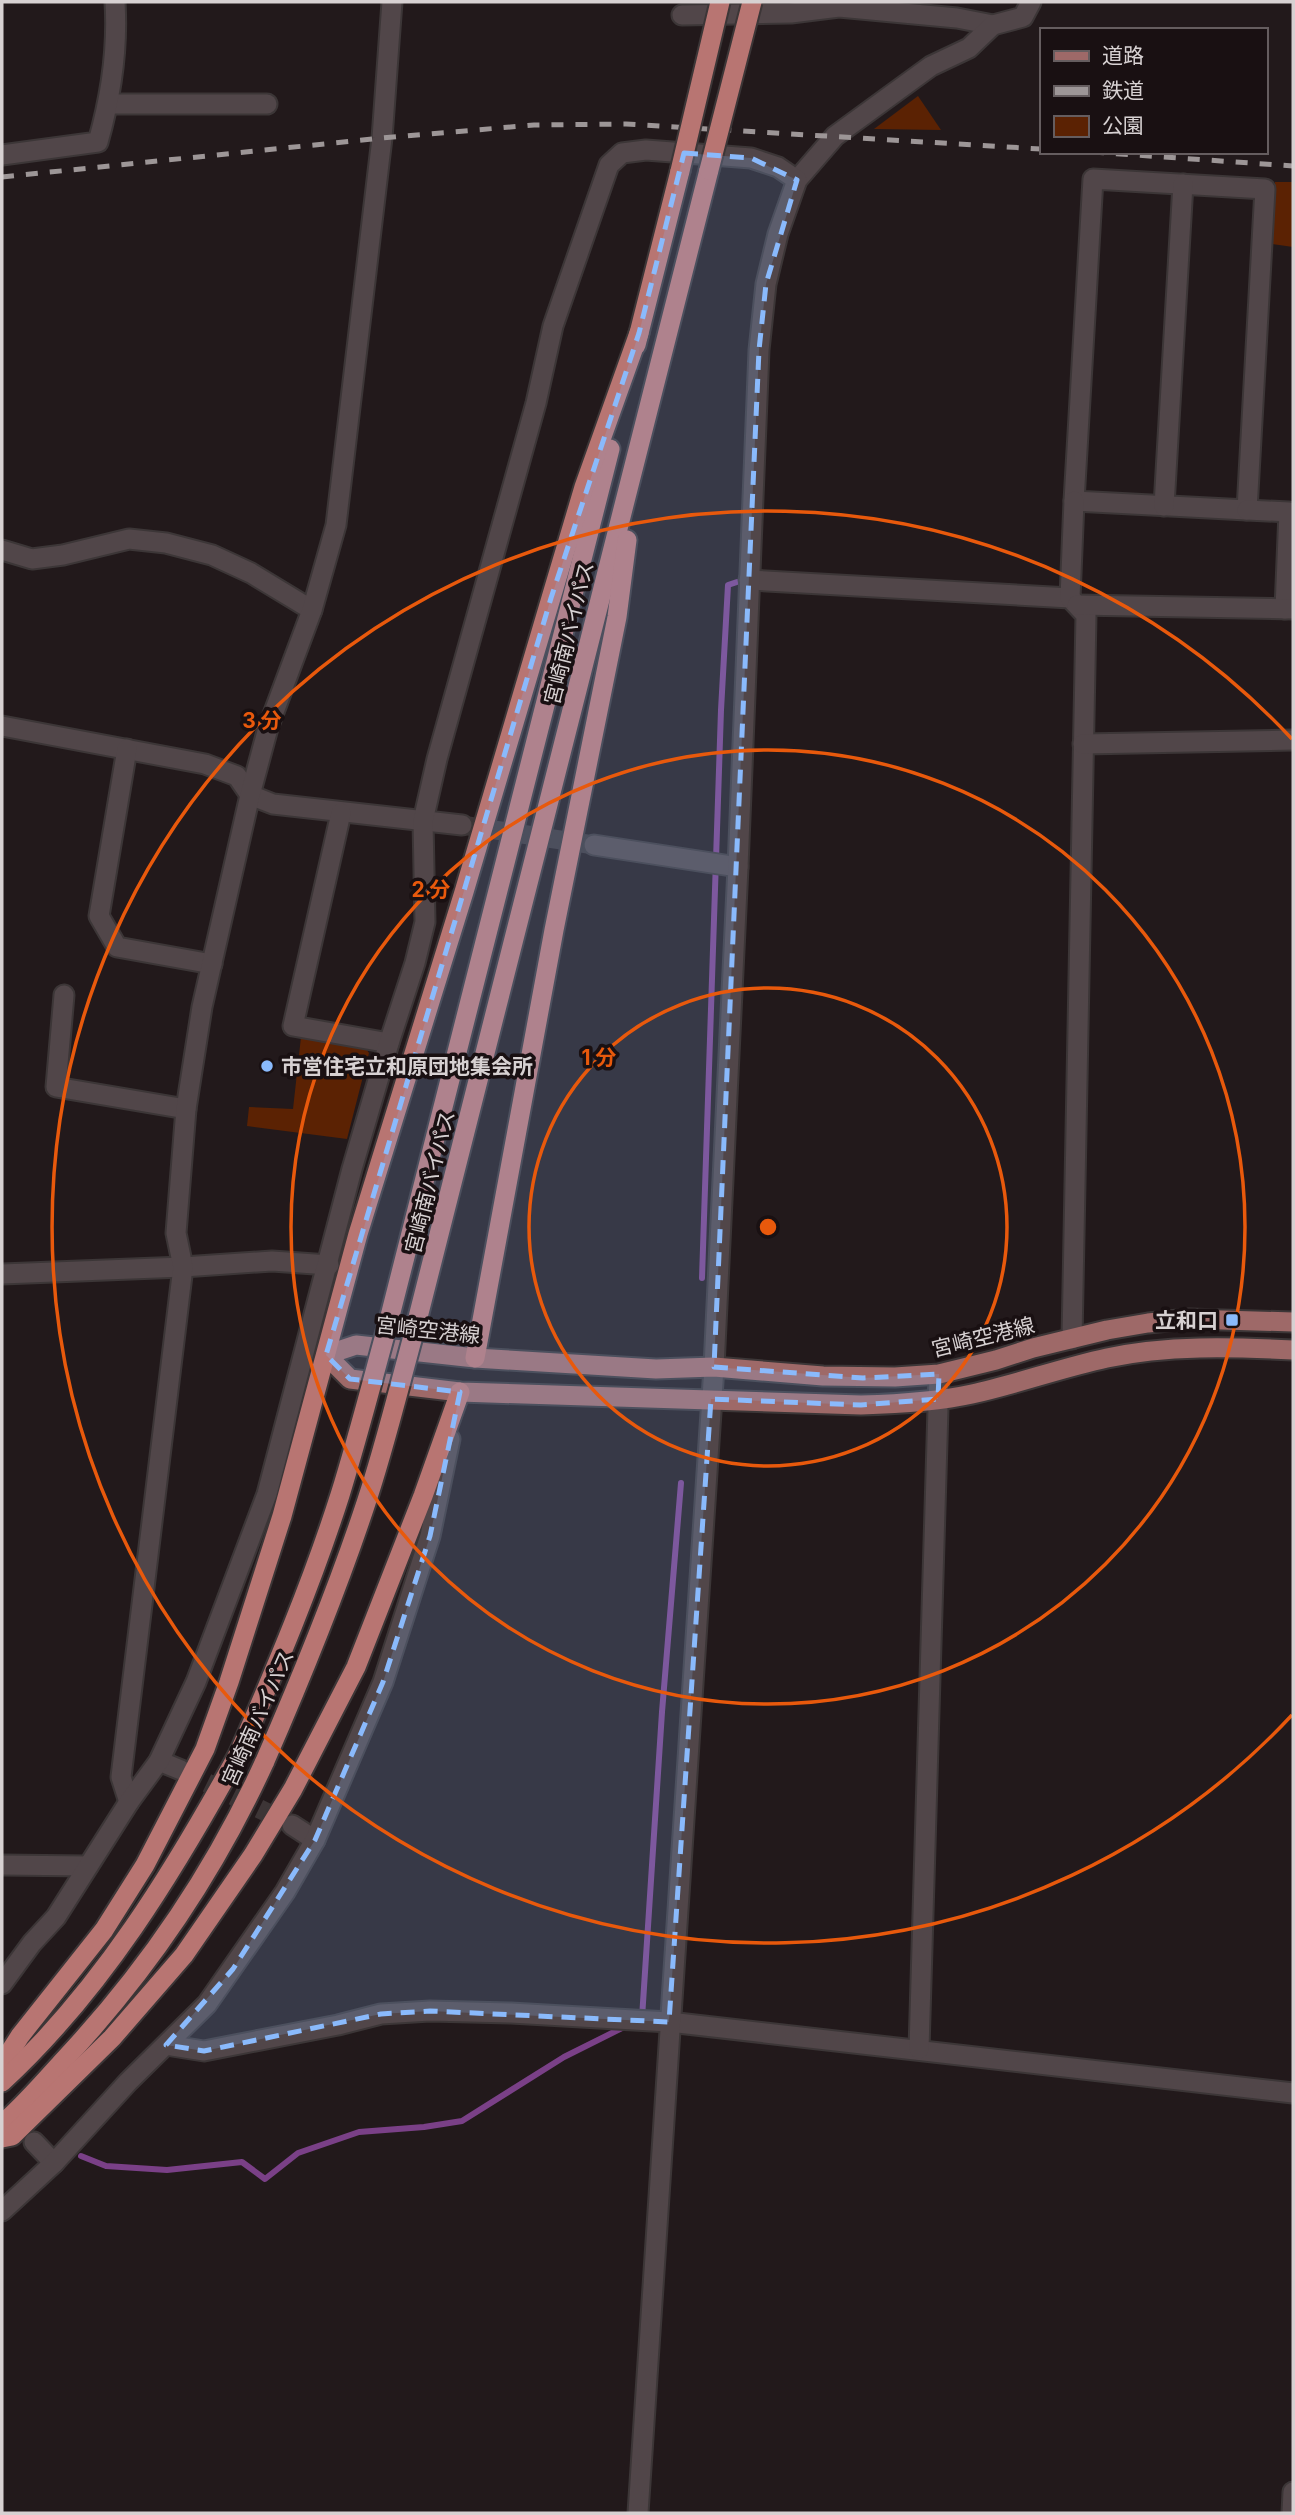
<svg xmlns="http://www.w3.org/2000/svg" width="1295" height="2515" viewBox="0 0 1295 2515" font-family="Inter,'Noto Sans JP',sans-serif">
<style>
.green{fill:#5b2203}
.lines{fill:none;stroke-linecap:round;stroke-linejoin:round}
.stream{stroke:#7a4087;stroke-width:6}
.minor-tunnel{stroke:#3d3536;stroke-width:19;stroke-dasharray:19 10;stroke-linecap:butt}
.minor-casing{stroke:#3c3637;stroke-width:23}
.tertiary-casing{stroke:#3c3637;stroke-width:23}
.primary-casing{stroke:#3c3637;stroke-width:23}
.trunk-casing{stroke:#3c3637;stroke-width:23}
.minor{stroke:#514649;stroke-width:19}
.tertiary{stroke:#514649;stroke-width:19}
.primary{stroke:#9e6968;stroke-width:19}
.trunk{stroke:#b87572;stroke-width:19}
.rail{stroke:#9d9697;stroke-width:5;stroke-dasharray:12 12;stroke-linecap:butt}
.trunk-bridge-casing{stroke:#3c3637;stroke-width:23;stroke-linecap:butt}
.trunk-bridge{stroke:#b87572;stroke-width:19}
.marked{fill:#8abafc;fill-opacity:0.2;stroke:#8abafc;stroke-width:5;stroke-dasharray:14 9;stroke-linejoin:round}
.ring{fill:none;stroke:#e8590c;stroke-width:3.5}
.poi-dot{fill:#8abafc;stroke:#191012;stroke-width:2.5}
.labels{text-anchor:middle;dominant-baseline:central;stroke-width:7;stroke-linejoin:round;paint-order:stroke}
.street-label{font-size:21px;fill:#d7d1d2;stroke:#191012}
.poi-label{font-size:21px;font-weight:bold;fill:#d7d1d2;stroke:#191012;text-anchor:start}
.centre{fill:#e8590c;stroke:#191012;stroke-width:3.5}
.ring-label{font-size:21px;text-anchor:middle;font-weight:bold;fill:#e8590c;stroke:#191012;stroke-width:7;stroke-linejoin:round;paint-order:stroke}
</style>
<rect width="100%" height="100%" fill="#22191b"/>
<!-- green -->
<g class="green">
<path d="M918,96l23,34 -67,-1z"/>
<path d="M1275,182h18v65l-21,-3z"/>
<path d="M301,1037l63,9 5,7 -22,86 -100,-13 2,-19 44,2z"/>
</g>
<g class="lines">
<!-- stream -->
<g class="stream">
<path d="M702,1278l19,-568 7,-125 9,-3"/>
<path d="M642,2018l20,-306 19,-229"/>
<path d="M81,2156l25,10 61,4 75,-8 23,17 33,-26 61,-21 65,-5 38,-6 102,-64 62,-31"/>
</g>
<!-- minor-tunnel -->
<g class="minor-tunnel">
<path d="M462,825l132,20"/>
<path d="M181,1770l109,54"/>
</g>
<defs>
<g id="minor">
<path d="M682,15l109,-2 48,-6 118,11 36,7"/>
<path d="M109,104h158"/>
<path d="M2,155l96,-13c13,-46 20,-92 17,-140"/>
<path d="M1093,179l172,10 -18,321 -173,-9z"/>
<path d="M1164,506l19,-322"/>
<path d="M1247,510l42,2 -4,97"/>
<path d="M2,550l30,9 31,-4 66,-16 37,4 46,12 39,18 61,37"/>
<path d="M749,580l321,18 16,17 -14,724"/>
<path d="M1070,598l4,-97"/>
<path d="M1077,605l216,4"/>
<path d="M2,726l203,38 32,12 13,19 23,9 189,21"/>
<path d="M1083,744l210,-4"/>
<path d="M127,749l-28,167 18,31 95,17"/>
<path d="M341,813l-48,213 96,17"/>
<path d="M594,845l144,22"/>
<path d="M64,995l-8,92 130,22"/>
<path d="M2,1274l181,-7 89,-6 57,4"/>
<path d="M714,1367l24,-500 21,-517 7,-66 12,-50 19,-54 38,-44 96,-70 38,-18 24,-23 30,-8 8,-15"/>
<path d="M159,1761l22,9"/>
<path d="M129,1802l-8,-25 62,-510 -7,-34 10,-124 16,-102 48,-212 18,-67 44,-118 24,-85 46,-387 10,-136"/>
<path d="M292,1825l23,15"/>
<path d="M2,1865l86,1"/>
<path d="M2,1984l30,-41 24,-26 73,-115 30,-41 37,-79 71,-188 85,-325 37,-126 26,-80 10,-41 -2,-101 14,-62 99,-356 17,-77 56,-161 13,-12 24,-3 105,8 27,9 19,13"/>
<path d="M166,2045l38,6 134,-26 43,-11 49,-3 81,2 158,9 624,71"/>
<path d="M919,2049l20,-675"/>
<path d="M34,2142l20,21"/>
<path d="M2,2211l52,-48 74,-81 79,-78 78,-112 30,-52 68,-158 47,-146 20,-97"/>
<path d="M1292,2513l1,-21"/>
</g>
<path id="tertiary" d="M638,2513l76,-1146"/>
<path id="primary" d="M1293,1322l-104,-3 -41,4 -41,7 -74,18 -37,12 -57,14 -44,3 -72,-1 -109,-9 -58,2 -181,-11 -119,-13 -30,10 24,24 110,13 401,13c36,-1 75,-3 111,-11 45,-10 89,-26 135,-36 60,-13 125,-11 186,-8"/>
<g id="trunk">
<path d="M636,345l44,-174"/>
<path d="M389,1320l221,-871"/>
<path d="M415,1329l294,-1159"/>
<path d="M475,1358l79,-428 63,-313 10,-77"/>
<path d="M2,2064l18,-28 84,-106 41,-65 60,-116 24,-67 53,-166 76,-282 106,-342 87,-294 33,-111 55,-154"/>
<path d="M2,2082c100,-92 172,-211 237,-329"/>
<path d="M2,2124c21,-18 40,-40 59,-61 85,-90 153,-190 204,-302"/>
<path d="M2,2138l10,-2 100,-98 72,-83 69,-100 40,-66 63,-122 67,-171 37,-104"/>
</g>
</defs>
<!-- minor casing -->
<use href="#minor" class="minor-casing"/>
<!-- tertiary casing -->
<use href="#tertiary" class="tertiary-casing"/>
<!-- primary casing -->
<use href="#primary" class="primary-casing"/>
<!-- trunk casing -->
<use href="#trunk" class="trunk-casing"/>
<!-- minor -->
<use href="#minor" class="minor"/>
<!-- tertiary -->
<use href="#tertiary" class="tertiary"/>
<!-- primary -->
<use href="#primary" class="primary"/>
<!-- trunk -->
<use href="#trunk" class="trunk"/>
<!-- rail -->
<g class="rail">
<path d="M1092,152l201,14"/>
<path d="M2,177l380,-39 152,-13 92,-1 415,25"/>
</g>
<defs>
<g id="trunk-bridge">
<path d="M709,170l43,-168"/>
<path d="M680,171l40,-169"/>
<path d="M239,1753c37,-85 73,-170 101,-258 18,-58 33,-117 49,-175"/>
<path d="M265,1761c37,-85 72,-170 101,-258 19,-57 33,-116 49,-174"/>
</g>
</defs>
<!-- trunk-bridge casing -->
<use href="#trunk-bridge" class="trunk-bridge-casing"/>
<!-- trunk-bridge -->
<use href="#trunk-bridge" class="trunk-bridge"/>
</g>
<!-- marked area -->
<path class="marked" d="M684,153l67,5 46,22 -31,104 -7,66 -45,1017 149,11 76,-4 -1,25 -77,6 -150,-6 -42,623 -239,-11 -49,3 -177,37 -38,-6 67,-76 82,-129 68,-158 47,-146 30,-144 -110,-13 -24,-24 225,-757 88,-265z"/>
<!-- distance rings -->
<g class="ring">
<circle cx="768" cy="1227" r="239"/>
<circle cx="768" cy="1227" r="477"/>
<path d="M1292 1715A716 716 0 1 1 1292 739"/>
</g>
<!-- markers -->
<g class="poi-dot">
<circle cx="267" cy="1066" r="7"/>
<rect x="1225" y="1313" width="14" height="14" rx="3.5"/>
</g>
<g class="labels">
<!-- street labels -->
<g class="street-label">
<text transform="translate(569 633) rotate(-76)">宮崎南バイパス</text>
<text transform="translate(430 1182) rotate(-76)">宮崎南バイパス</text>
<text transform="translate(428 1330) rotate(6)">宮崎空港線</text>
<text transform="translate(983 1337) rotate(-14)">宮崎空港線</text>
<text transform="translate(258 1718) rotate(-66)">宮崎南バイパス</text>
</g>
<!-- poi labels -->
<g class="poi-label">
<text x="281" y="1066">市営住宅立和原団地集会所</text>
<text x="1218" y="1320" text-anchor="end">立和口</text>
</g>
</g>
<circle cx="768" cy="1227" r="10" class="centre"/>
<g class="ring-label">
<text x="262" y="728">3 分</text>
<text x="431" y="897">2 分</text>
<text x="599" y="1065">1 分</text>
</g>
<!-- border -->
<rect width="1295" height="2515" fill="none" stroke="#d7d1d2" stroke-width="7"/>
<!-- legend -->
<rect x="1040" y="28" width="228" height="126" fill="#191012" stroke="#655d5f" stroke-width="2"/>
<rect x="1054" y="51" width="35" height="10" fill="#9e6968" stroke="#655d5f" stroke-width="2"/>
<text x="1102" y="63" font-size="21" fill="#d7d1d2">道路</text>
<rect x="1054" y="86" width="35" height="10" fill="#9d9697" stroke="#655d5f" stroke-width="2"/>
<text x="1102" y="98" font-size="21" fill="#d7d1d2">鉄道</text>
<rect x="1054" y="116" width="35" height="21" fill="#5b2203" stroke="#655d5f" stroke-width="2"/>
<text x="1102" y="133" font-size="21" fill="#d7d1d2">公園</text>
</svg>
